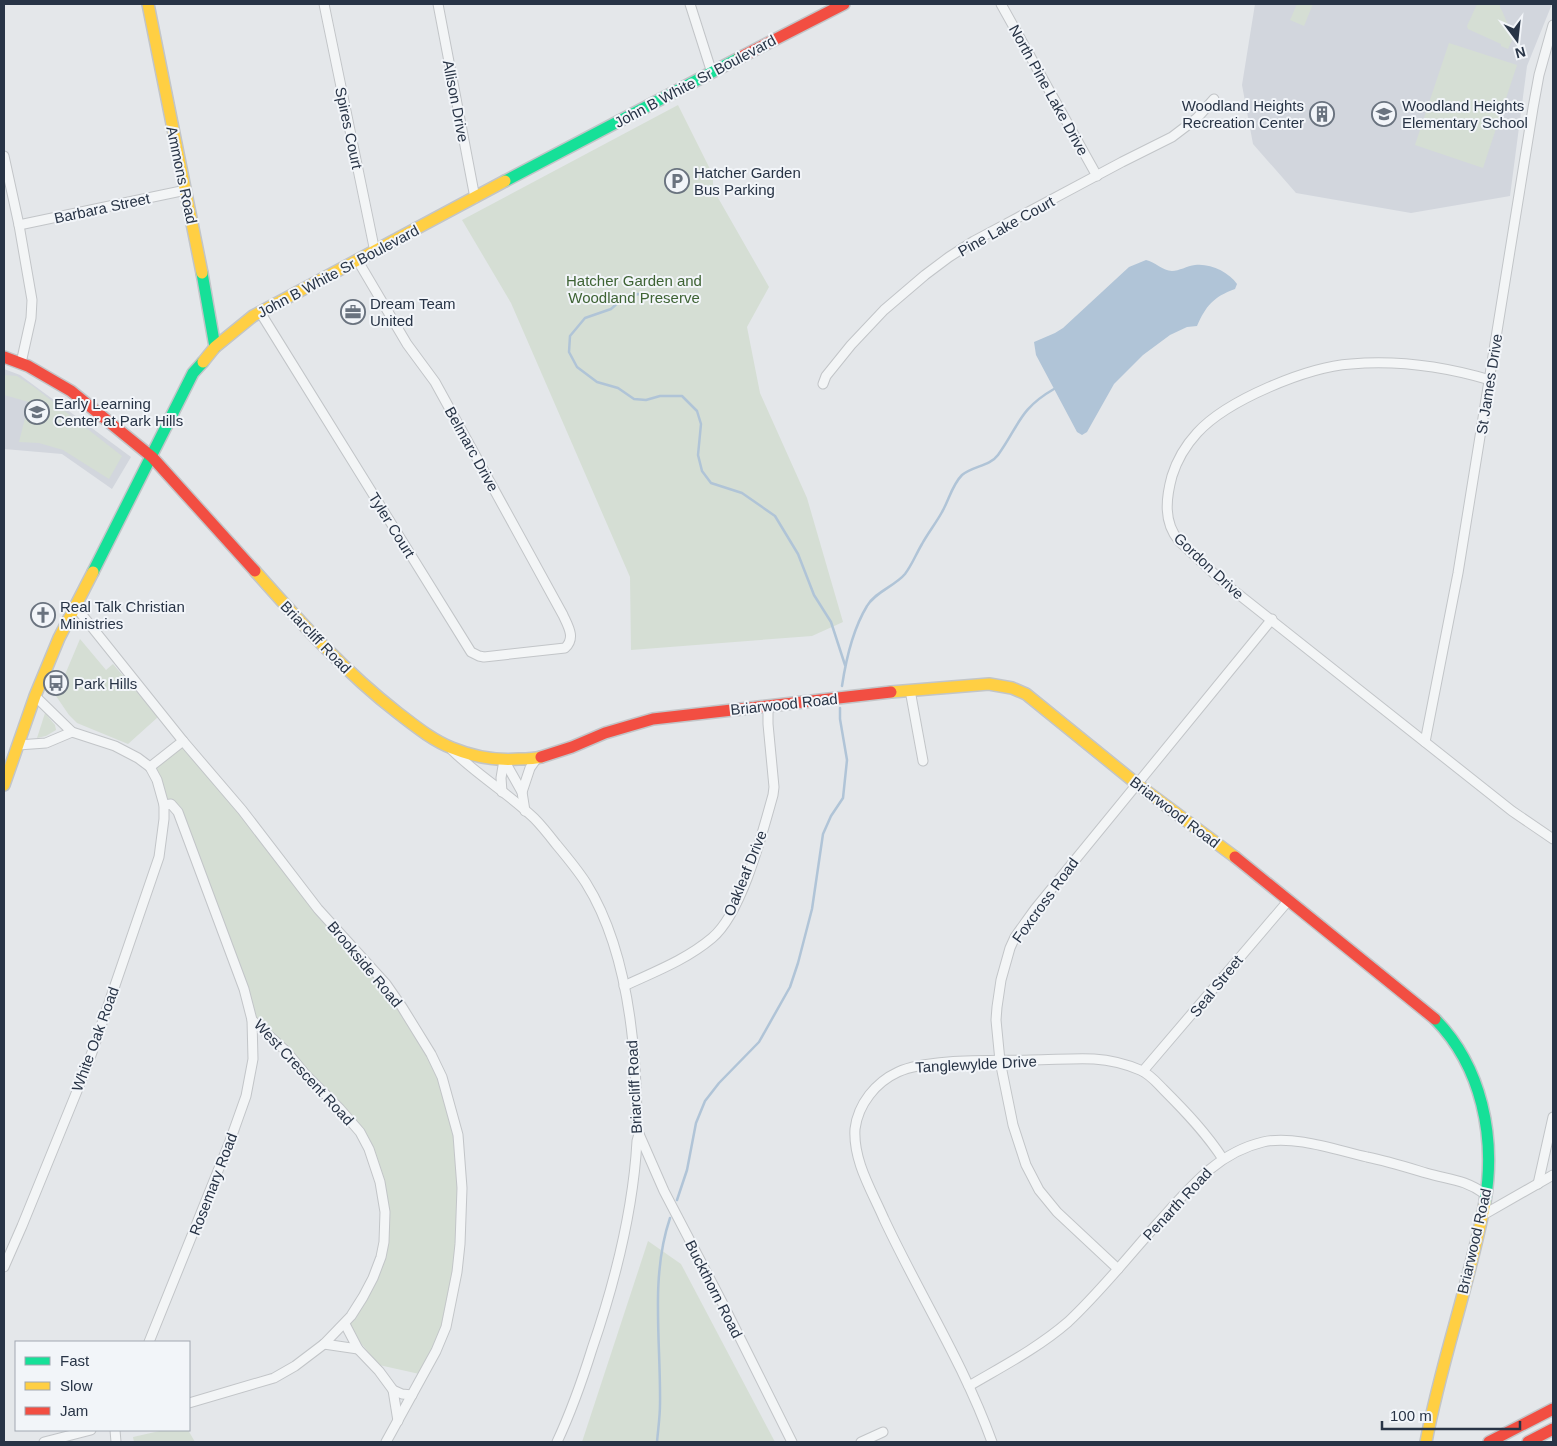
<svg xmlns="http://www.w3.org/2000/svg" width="1557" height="1446" viewBox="0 0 1557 1446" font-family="Helvetica,sans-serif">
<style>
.built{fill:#d2d6dd}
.green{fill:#d5ded4}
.water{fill:#b0c4d7}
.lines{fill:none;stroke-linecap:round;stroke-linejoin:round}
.stream{stroke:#b0c4d7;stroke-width:2.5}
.street-casing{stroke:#c2c5c8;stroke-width:11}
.fast-casing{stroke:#c2c5c8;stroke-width:14}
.slow-casing{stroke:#c2c5c8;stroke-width:14}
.jam-casing{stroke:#c2c5c8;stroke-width:14}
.street{stroke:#f3f5f6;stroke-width:9}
.fast{stroke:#16e098;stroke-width:11}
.slow{stroke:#ffcf43;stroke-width:11}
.jam{stroke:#f24e42;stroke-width:11}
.labels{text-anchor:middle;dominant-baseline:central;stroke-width:4;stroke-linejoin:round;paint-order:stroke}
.street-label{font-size:15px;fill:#283446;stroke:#f2f5f9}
.poi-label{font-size:15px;fill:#283446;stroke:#f2f5f9;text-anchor:start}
.park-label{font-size:15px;fill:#3e6334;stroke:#f2f5f9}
</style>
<rect width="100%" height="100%" fill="#e4e7ea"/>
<!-- built -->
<g class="built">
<path d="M1255,4h297l-25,62 -17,130 -99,17 -115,-20 -43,-49 -11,-59z"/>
<path d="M4,369l16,6 111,82 -19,32 -50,-35 -58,-5z"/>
</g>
<!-- green -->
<g class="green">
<path d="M1297,4h16l-9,22 -14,-6z"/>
<path d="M1477,4h22l11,25 5,2v3l-7,15 -7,-3v-2l-33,-15 -1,-3z"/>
<path d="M1449,43l68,22 -34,103 -68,-23z"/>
<path d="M678,105l35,70v14l56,98 -22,40 13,66 47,105 36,124 -31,14 -181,14 -1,-73 -119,-274 -49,-83z"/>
<path d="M4,375l13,1 17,11 88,69 -13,23 -46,-29 -24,-7 -20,-1 10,-40 -25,-7z"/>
<path d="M80,639l26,31 7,-6 45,53 -30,27 -51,-21 -8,-8 -13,-19z"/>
<path d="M45,713l10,12 1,5 -10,6 -9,2z"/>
<path d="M183,741l203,243 45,70 27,81 4,81 -10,83 -28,76 -45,-10 -34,-41 36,-67 2,-61 -14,-47 -117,-129 -74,-208 -14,-7 -14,-38z"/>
<path d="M648,1241l33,23 94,178h-193z"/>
<path d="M164,1430h24l7,12h-61l-1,-5z"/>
</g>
<!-- water -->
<path class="water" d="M1146,260c9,2 17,11 26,11 7,0 15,-5 23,-6 15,-2 34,7 42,19l-2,5c-22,8 -29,17 -38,37l-10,1 -17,8 -27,20 -29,29 -27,48 -5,3 -5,-3 -41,-77 -2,-13 21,-9 8,-5 66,-61z"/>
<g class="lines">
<!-- stream -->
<g class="stream">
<path d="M649,296l-11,-2 -17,6 -10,9 -26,9 -15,18 -1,16 8,15 20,15 21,6 16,11 12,1 14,-4h22l15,15 4,13 -3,31 4,16 9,12 31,10 33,23 23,38 16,41 17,27 14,43"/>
<path d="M842,686c4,-27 11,-57 25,-80 8,-14 28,-20 38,-32 7,-9 11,-20 17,-30 6,-11 14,-21 20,-32 7,-12 10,-27 20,-37 11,-9 28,-9 36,-20 21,-29 21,-46 56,-66"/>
<path d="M677,1200l10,-30 9,-47 9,-22 14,-18 40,-41 31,-55 8,-24 14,-54 11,-75 8,-18 12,-18 4,-38 -7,-41v-11"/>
<path d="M657,1442c1,-12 3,-25 3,-38 1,-62 -10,-127 10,-186"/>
</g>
<defs>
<g id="street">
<path d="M324,4l51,248"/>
<path d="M438,4l37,194"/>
<path d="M690,4l22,69"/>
<path d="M1001,4l96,172"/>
<path d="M4,156l15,69 13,75 -1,18 -10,45"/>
<path d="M19,225l167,-35"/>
<path d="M260,312l211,340 8,4 5,1 81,-9c11,-10 3,-22 -2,-33l-128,-233 -28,-38 -49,-83"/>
<path d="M1490,380c-44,-13 -93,-20 -139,-16 -44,3 -124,36 -154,69 -11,12 -20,27 -25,43 -6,22 -9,46 7,65l44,41 289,229 41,28"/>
<path d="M823,384l3,-8 25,-31 33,-35 41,-35 24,-18 25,-16 148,-79 50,-25 25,-19 17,-19"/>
<path d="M75,606l108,135 59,69 76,99 68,75 16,23 29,47 11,23 16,58 4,53 -2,56 -3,28 -11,55 -10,24 -50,91"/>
<path d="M910,690l13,71"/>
<path d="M1425,742l33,-169 75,-465 6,-33 14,-50"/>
<path d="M18,745l28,-2 26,-11"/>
<path d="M452,750c25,25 56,43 82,68 8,8 15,17 22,26 10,12 21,25 30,39 42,67 51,168 51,246l2,5 -2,7c-4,72 -22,141 -45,208 -10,32 -21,63 -35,93"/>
<path d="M504,760l18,32 3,19"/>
<path d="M150,767l33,-26"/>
<path d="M502,792l-1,-14 3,-18"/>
<path d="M522,792l8,-24 7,-10"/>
<path d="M164,805l7,-1 7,8 66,177 8,31 34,31 20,24 34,34 20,23 9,17 11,33 5,30 -1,30 -3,15 -8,21 -10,19 -12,19 -27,28 -29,22 -21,12 -85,25"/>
<path d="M624,986c30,-14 62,-26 88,-48 30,-25 50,-104 61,-143l1,-8 -6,-63v-19"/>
<path d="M1143,1071l145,-170"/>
<path d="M639,1134l25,57 59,113 69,138"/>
<path d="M1538,1184l15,-67"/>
<path d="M1483,1215l70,-40"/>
<path d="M4,1267l18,-41 66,-162 71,-207 5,-38v-14l-7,-25 -7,-13 -12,-9 -23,-12 -43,-14 -37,-36"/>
<path d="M1118,1269l-61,-57 -18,-22 -13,-25 -13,-40 -13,-64 -4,-41 1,-13 4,-27 9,-32 5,-11 20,-28 237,-290"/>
<path d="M345,1324l13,25 21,22 14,19 9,4 10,1"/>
<path d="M149,1342l81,-201 16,-45 7,-37 -1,-39"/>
<path d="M324,1344l34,5"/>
<path d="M969,1386c34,-20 69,-38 99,-64 32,-30 60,-65 89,-98 31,-34 59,-71 106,-82 31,-7 73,8 104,15 20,4 39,10 59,16 24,7 38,6 59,21"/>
<path d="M393,1390l5,31"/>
<path d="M115,1430l1,12"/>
<path d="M44,1442l47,-12"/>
<path d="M861,1442l22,-10"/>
<path d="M992,1442c-28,-78 -73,-148 -108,-223 -12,-28 -31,-58 -29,-90 3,-25 21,-47 43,-57 30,-14 98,-11 133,-12 21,0 42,-2 63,-1 15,1 32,5 46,11 10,4 17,13 24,20 22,22 42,43 59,69"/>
</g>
<g id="fast">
<path d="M505,181l234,-123"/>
<path d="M202,273l13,74"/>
<path d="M93,572l100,-199 10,-11"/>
<path d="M1435,1019c47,48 61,118 50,183"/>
</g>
<g id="slow">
<path d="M148,4l54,269"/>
<path d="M203,362l12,-15 38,-31 252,-135"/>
<path d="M255,571c45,51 90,101 143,142 17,13 34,27 54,35 22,9 43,13 67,11 7,0 15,0 22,-2"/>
<path d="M891,692l98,-8 23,4 14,6 111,90 98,73"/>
<path d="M4,785l31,-89 24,-58 34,-66"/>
<path d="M1426,1442c15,-81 44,-159 59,-240"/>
</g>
<g id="jam">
<path d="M739,58l105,-54"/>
<path d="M4,357l24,9 43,25 81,66 103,114"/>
<path d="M541,757l31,-10 33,-14 48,-14 238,-27"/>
<path d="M1235,857l200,162"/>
<path d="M1489,1442l64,-33"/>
<path d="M1528,1442l25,-13"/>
</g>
</defs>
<!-- street casing -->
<use href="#street" class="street-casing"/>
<!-- fast casing -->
<use href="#fast" class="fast-casing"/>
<!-- slow casing -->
<use href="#slow" class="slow-casing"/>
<!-- jam casing -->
<use href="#jam" class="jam-casing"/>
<!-- street -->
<use href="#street" class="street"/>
<!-- fast -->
<use href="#fast" class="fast"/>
<!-- slow -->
<use href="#slow" class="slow"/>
<!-- jam -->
<use href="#jam" class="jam"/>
</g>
<!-- icons -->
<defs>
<symbol id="building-ring" viewBox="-11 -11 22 22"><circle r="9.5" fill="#f2f5f9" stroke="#6a737f" stroke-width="1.5"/><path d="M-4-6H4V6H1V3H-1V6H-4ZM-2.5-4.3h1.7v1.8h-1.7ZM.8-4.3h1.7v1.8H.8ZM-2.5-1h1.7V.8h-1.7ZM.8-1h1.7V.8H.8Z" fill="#6a737f"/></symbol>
<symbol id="school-ring" viewBox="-11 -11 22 22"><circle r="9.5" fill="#f2f5f9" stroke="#6a737f" stroke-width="1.5"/><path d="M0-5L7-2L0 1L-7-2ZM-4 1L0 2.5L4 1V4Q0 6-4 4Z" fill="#6a737f"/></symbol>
<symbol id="parking-ring" viewBox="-11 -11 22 22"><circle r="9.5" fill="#f2f5f9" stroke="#6a737f" stroke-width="1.5"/><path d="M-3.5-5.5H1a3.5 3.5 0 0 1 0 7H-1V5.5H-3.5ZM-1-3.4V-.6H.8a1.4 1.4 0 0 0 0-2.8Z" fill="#6a737f"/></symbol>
<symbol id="office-ring" viewBox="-11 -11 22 22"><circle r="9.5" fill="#f2f5f9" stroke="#6a737f" stroke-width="1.5"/><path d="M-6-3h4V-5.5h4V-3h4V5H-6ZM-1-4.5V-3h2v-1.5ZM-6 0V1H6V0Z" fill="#6a737f"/></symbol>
<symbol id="church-ring" viewBox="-11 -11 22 22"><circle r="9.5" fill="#f2f5f9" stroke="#6a737f" stroke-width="1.5"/><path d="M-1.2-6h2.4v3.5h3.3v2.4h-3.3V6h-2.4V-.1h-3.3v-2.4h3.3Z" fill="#6a737f"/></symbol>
<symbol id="bus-ring" viewBox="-11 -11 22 22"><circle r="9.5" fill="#f2f5f9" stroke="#6a737f" stroke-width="1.5"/><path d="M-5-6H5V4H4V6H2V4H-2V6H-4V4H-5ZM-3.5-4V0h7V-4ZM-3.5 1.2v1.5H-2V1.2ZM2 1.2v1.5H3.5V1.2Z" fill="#6a737f"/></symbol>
</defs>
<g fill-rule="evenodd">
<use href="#building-ring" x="1308" y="100" width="28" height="28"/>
<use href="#school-ring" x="1370" y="100" width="28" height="28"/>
<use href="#parking-ring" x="663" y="167" width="28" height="28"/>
<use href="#office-ring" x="339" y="298" width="28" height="28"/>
<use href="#school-ring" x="23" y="398" width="28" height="28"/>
<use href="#church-ring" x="29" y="601" width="28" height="28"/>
<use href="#bus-ring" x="42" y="669" width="28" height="28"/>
</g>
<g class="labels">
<!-- street labels -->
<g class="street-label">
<text transform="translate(695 81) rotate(-28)">John B White Sr Boulevard</text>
<text transform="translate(1049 90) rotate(61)">North Pine Lake Drive</text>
<text transform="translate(456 101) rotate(79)">Allison Drive</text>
<text transform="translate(349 128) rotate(78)">Spires Court</text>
<text transform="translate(182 175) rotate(78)">Ammons Road</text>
<text transform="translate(102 208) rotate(-12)">Barbara Street</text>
<text transform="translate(1006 226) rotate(-29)">Pine Lake Court</text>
<text transform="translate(338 271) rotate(-28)">John B White Sr Boulevard</text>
<text transform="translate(1489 384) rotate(-81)">St James Drive</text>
<text transform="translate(472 449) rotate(61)">Belmarc Drive</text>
<text transform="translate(392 525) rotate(58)">Tyler Court</text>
<text transform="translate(1209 566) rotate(43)">Gordon Drive</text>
<text transform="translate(316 637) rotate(46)">Briarcliff Road</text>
<text transform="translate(784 704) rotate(-6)">Briarwood Road</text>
<text transform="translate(1175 812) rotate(37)">Briarwood Road</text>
<text transform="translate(745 873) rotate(-68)">Oakleaf Drive</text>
<text transform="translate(1045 900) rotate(-54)">Foxcross Road</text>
<text transform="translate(365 964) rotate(50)">Brookside Road</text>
<text transform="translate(1216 986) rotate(-51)">Seal Street</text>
<text transform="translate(95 1039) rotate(-70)">White Oak Road</text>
<text transform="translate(976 1064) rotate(-3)">Tanglewylde Drive</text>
<text transform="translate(304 1072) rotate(47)">West Crescent Road</text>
<text transform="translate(634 1087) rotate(-93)">Briarcliff Road</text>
<text transform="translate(213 1184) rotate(-69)">Rosemary Road</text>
<text transform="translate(1177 1204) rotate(-47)">Penarth Road</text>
<text transform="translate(1474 1241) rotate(-77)">Briarwood Road</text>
<text transform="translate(714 1289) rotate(63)">Buckthorn Road</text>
</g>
<!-- poi labels -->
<g class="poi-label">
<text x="1304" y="105" text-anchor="end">Woodland Heights<tspan x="1304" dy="17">Recreation Center</tspan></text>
<text x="1402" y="105">Woodland Heights<tspan x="1402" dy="17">Elementary School</tspan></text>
<text x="694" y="172">Hatcher Garden<tspan x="694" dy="17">Bus Parking</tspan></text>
<text x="370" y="303">Dream Team<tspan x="370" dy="17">United</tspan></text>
<text x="54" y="403">Early Learning<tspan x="54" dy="17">Center at Park Hills</tspan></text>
<text x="60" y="606">Real Talk Christian<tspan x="60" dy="17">Ministries</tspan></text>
<text x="74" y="683">Park Hills</text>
</g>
<!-- park labels -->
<g class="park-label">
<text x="634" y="280">Hatcher Garden and<tspan x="634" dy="17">Woodland Preserve</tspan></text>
</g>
</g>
<!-- border -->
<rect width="1557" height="1446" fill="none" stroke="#283446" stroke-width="10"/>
<!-- legend -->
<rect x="15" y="1341" width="175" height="90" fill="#f2f5f9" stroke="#a1a8b1"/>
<rect x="25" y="1357" width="25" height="8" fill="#16e098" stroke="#a1a8b1"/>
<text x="60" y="1366" font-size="15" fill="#283446">Fast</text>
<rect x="25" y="1382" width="25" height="8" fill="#ffcf43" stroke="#a1a8b1"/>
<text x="60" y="1391" font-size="15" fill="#283446">Slow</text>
<rect x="25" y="1407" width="25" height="8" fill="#f24e42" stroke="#a1a8b1"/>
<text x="60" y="1416" font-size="15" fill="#283446">Jam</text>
<!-- north arrow -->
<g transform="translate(1517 40) rotate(165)" stroke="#f2f5f9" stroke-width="4" paint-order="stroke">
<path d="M0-4L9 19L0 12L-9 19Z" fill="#283446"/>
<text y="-8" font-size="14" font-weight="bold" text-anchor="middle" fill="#283446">N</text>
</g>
<!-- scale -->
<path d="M1382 1421v8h138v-8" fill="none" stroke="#283446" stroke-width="2.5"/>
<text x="1390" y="1421" font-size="15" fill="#283446" stroke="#f2f5f9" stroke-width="4" paint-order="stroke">100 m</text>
</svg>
